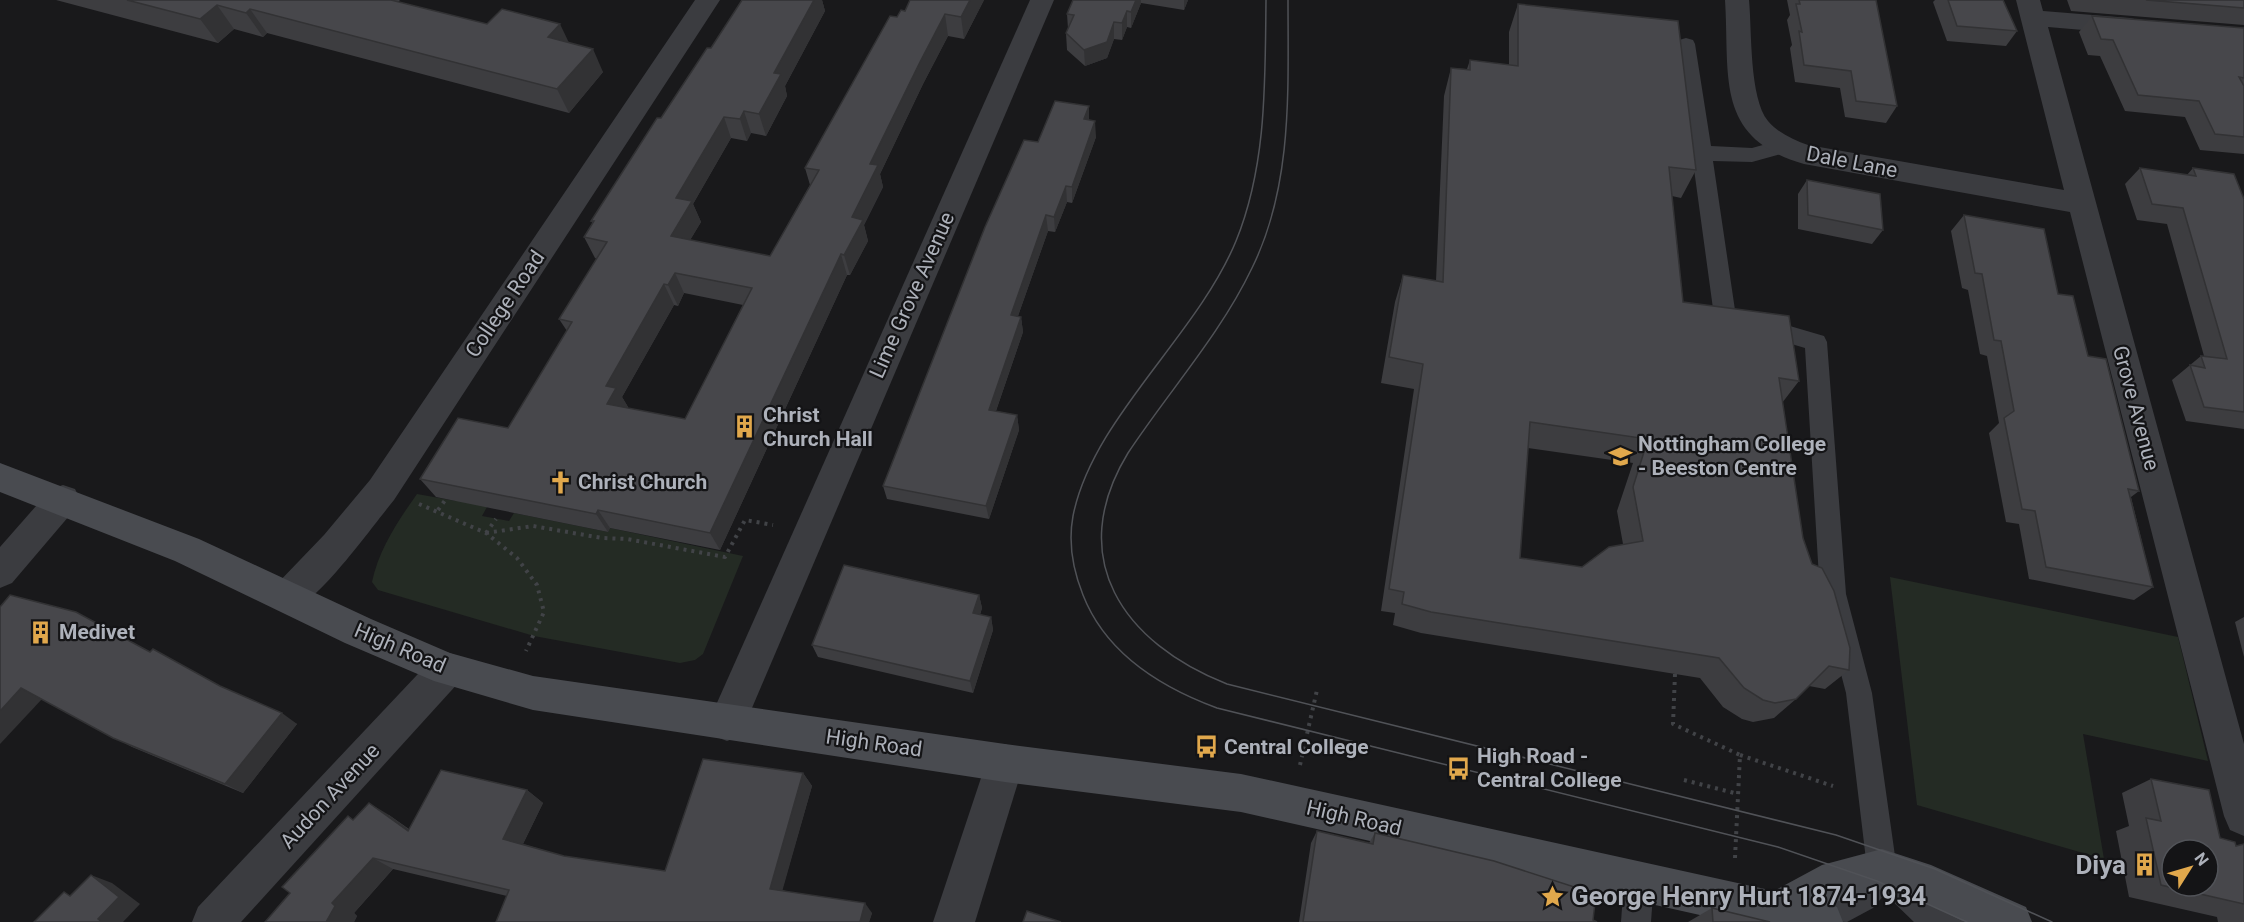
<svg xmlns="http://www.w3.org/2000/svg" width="2244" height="922" viewBox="0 0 2244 922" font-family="Roboto,sans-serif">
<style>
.green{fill:#242b24}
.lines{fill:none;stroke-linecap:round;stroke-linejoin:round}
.path{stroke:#414347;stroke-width:4;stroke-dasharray:3 5;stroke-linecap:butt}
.lane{fill:#3b3c40;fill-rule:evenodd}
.street{fill:#3b3c40;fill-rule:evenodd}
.secondary{fill:#494b50;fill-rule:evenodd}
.tram{stroke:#505257;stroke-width:1.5}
.wall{fill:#3d3d40;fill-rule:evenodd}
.shaded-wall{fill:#323234}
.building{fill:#47474b;stroke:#323234;stroke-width:1.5;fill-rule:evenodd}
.labels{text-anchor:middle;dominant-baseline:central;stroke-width:4.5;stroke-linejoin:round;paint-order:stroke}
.street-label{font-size:21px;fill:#adb1ba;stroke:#141416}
.poi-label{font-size:21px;font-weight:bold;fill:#adb1ba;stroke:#141416;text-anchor:start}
.near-poi-label{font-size:26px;font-weight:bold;fill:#adb1ba;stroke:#141416;text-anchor:end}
</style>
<rect width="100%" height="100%" fill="#19191b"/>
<!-- green -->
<g class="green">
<path d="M461,492l31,6 -10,18 27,5 5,-8 94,19 2,-4 133,28 -40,98 -8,6 -15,3 -146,-27 -156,-46 -6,-8c7,-33 26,-61 45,-88l39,7z"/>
<path d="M1890,577l288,60 30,124 -125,-27 21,125 -187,-54z"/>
</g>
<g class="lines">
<!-- path -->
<g class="path">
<path d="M419,504l67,29 31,25 20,27 7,27 -18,39"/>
<path d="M438,510l8,-11"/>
<path d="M486,533l47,-7 69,12 25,1 98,18 20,-37 28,5"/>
<path d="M486,533l10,-14"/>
<path d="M1675,674l-2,50 67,31 -5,103"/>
<path d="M1740,755l93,31"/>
<path d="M1300,765l17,-75"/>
<path d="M1684,780l54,14"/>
</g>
<!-- lane -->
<g class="lane">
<path d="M1686,38l7,2 2,4 16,102 41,2 29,-8 7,2 3,5 -3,5 -36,10 -39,-1 22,149 89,26 3,6 19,252 26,99 24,170 35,37 29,11 4,11h-50l-29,-28 -12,14 -26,14 -48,-2 4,-11c26,-10 50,-16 64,-41l-21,-175 -26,-99 -15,-246 -88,-26 -3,-6 -37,-272 2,-4z"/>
<path d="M1639,865l10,5 5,10 -3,42h-30l3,-42 5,-10z"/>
</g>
<!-- street -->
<g class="street">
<path d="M695,0h25l-326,500c-24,29 -74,101 -106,113l-13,-5 -5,-11 5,-11 49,-51 46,-55z"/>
<path d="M1030,0h24l-314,736 -13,5 -13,-5 -6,-13z"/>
<path d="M1725,0h24c3,30 0,98 19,121 10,12 26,19 40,24l256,45 -48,-190h24l3,11 87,7 9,2 4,6 -4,6 -9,2 -82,-7 196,717v92l-14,-6 -6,-14 -154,-604 -266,-48c-90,-26 -74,-87 -79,-164z"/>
<path d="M63,485l12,4 5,10 -5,10 -63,74 -12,5v-41l51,-58z"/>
<path d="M447,652l13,5 5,12 -5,12 -219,241h-49l6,-15 236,-250z"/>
<path d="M1005,744l14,6 5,13 -49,159h-42l53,-159 5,-13z"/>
</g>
<!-- secondary -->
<path class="secondary" d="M0,463l199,76 172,80 79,34 83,23 472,68 236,30 533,117 48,-26 60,-16 49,16 95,42 6,15h-67l-39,-19 -44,-14 -54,15 9,3 6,15h-112l-490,-110 -236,-30 -472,-72 -99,-29 -89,-38 -170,-82 -175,-69z"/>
<!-- tram -->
<g class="tram">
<path d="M1266,0c-1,81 1,165 -30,241 -39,95 -144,178 -163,275 -5,27 0,54 10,79 23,59 77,92 134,113l561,139 99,34 90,41"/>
<path d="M1288,0c0,90 5,185 -36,268 -32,67 -83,123 -124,185 -64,105 -5,190 99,231l609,151 99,34 117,53"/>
</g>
</g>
<!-- wall -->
<g class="wall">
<path d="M56,0h344l-2,2 89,22 82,19 34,29 -34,41 -302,-80 -4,4 -29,-8 -16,14z"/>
<path d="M742,0h80l3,11 -40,75 2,10 -21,40 -15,-3 -4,8 -16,-3 -38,66 8,18 -11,18 80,16 40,-71 -5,-17 92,-151 8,-6 79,-11 -20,39 -16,-3 -25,48 -43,90 3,13 -19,38 4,16 -18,34h-3l-127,275 -110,-22 -2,4 -172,-35 -16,-18 88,-51 59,-97 -8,-12 38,-60 -2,-1 -11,-21 9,-13 -2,-3 70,-103 50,-70zM684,293l59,12 -58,114 -58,-11 1,-1 -6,-10 52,-92 4,1z"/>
<path d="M1073,0h115l-4,10 -43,-7 -10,25 -4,-1 -5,13 -8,-1 -7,19 -22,8 -18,-16 -1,-17 2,-4 -1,-15z"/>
<path d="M1787,0h89l21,106 -11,17 -41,-6 -5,-29 -45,-6 -5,-34 2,-3 -5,-25 3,-5z"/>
<path d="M1935,0h68l14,31 -11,15 -59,-5 -14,-39z"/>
<path d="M2067,0h177v25l-173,-14z"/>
<path d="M1518,4l178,166 -15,28 -9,-2 11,106 116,79 -17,22 21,135 46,132 -24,19 -16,-3 -13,13 -22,19 -21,4 -11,-3 -19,-12 -23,-29 -279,-45 -28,-8 2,-12 -14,-2 33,-222 -33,-6 14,-81 8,-27 33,6 8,-185 7,-28 16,1 3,-9 39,5v-33zM1528,448l105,15 -16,48 6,33 -41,23 -62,-9z"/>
<path d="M2092,16l152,12v126l-44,-4 -15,-33 -60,-6 -25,-55 -12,-1 -9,-23z"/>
<path d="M1089,106v13l7,18 -24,66 -5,-1 -12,30 -7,-1 -30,85 3,1 2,15 -27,79 21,4 2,15 -30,89 -102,-20 -4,-13 155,-344z"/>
<path d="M2140,168l47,7 6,-7 51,31v230l-58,-8 -14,-41 29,-24h3l-37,-132 -30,-4 -12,-36z"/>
<path d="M1807,180l76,50 -11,14 -74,-15v-35z"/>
<path d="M1964,215l94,79 30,62 51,135 -8,6 22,90 -19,13 -105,-21 -10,-55 -13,-2 -17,-89 10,-10 -12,-67 -7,-2 -12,-64 -6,-2 -11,-57z"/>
<path d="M979,595l3,13 -2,7 11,2 2,13 -20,63 -155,-36 -6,-12z"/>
<path d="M0,607l150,45 147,72 -54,69 -111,-46 -91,-48z"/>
<path d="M2244,617v40l-9,-35z"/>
<path d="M803,773l9,13 -30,104 90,23 -3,9h-373l11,-26 -114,-27 -39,44 3,3 -3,6h-89l25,-29 64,-74 35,-4 20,14 118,-39 16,13 -20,41 41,12 101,15z"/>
<path d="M2151,779l69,59 16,8 8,-2v78h-26l-1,-5 -88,-20 -13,-66 13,-5 -7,-33z"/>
<path d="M1317,831l52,12 6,-10 222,89h-298l12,-79z"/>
<path d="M1712,908l58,14h-82z"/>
</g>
<!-- shaded-wall -->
<g class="shaded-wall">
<path d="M814,0h8l3,11 -40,75 2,10 -21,40 -7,-22 15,-41z"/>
<path d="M970,0h14l-20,39 -3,-22z"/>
<path d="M1136,0h5v3l-10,25v-16z"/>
<path d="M1184,0h4l-4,10z"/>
<path d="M217,5l17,24 -16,14 -18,-24z"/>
<path d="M250,9l17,24 -4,4 -17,-24z"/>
<path d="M1127,11v16l-5,13v-17z"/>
<path d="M945,14l3,22 -25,48 -43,90 3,13 -19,38 4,16 -18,34 -6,-20 8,-38 18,-53 50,-102z"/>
<path d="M1114,22v17l-7,19 -22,8 -1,-16z"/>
<path d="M560,24l11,23 -23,-10z"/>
<path d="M593,49l10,23 -34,41 -12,-24z"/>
<path d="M1089,106v17l-5,-4z"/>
<path d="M744,111l7,22 -4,8 -7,-22z"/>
<path d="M724,117l7,21 -38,66 8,18 -21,35 -9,-21 5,-38z"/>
<path d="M1095,121l1,16 -24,66v-16z"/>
<path d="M1066,186l1,16 -12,30 -1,-15z"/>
<path d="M1046,215l2,16 -35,99 -2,-15z"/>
<path d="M841,254l6,21 -127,275 -10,-17z"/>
<path d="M675,273l9,20 -6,13 -10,-21z"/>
<path d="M664,284l10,21 -52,92 6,10 -9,16 -12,-19 -1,-18z"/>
<path d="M1021,317l2,15 -32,93 -2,-15z"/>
<path d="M1017,415l2,15 -30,89 -3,-13z"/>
<path d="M598,510l12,18 -2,4 -12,-18z"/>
<path d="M979,595l3,13 -6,18 -3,-13z"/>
<path d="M991,617l2,13 -20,63 -3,-12z"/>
<path d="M21,688l21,11 -42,45v-33z"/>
<path d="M282,713l15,11 -54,69 -18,-9z"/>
<path d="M803,773l9,13 -32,113 -10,-10z"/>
<path d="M527,790l16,13 -23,47 -17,-11z"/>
<path d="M369,803l20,12 38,28 -19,-12z"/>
<path d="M373,858l20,11 -39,44 3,3 -3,6h-28l6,-19z"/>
<path d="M91,875l21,8 28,21 -17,18h-21l-4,-3z"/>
<path d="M865,903l7,10 -3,9h-9z"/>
</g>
<!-- building -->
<g class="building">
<path d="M127,0h264l96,24 15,-15 58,15 -12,13 45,12 -36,40 -307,-80 -4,4 -29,-8 -17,14z"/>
<path d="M742,0h72l-40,73 7,1 -22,40 -15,-3 -4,8 -16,-2 -48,81 16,3 -21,35 99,20 49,-86 -14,-2 85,-152 7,1 4,-7 4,1 5,-11h60l-9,17 -16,-3 -25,48 -50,102 8,1 -26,52 11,3 -19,35 -3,-1 -131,279 -112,-23 -2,4 -176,-35 38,-61 50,10 64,-106 -13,-3 48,-77 -23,-5 10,-16h-3l66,-103h4l46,-70h4zM675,273l77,15 -67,131 -78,-15 9,-16 -10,-2 58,-102 4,1z"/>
<path d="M1073,0h63l-5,12 -4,-1 -5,12 -8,-1 -7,20 -23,8 -18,-17 8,-18 -7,-1z"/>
<path d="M1799,0h77l21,106 -41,-5 -5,-30 -47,-6 -5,-34 3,1 -6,-28h4z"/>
<path d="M1948,0h55l14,31 -60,-5z"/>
<path d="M2146,0h98v8z"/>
<path d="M1518,4l160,17 18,149 -27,-3 14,135 106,14 10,65 -20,-3 24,160 9,26 10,4 12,23 16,57 -1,22 -20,-4 -33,33 -21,4 -12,-3 -19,-12 -25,-30 -288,-46 -29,-8 2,-12 -15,-3 34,-225 -34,-7 14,-82 40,7 8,-214 19,2v-10l48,6zM1530,422l118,17 -15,48 10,54 -34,6 -27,20 -62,-9z"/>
<path d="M2092,16l152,12v50l-5,-1 5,9v51l-29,-3 -16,-33 -61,-6 -25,-55 -12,-1z"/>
<path d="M1055,101l34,5 -5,13 11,2 -23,66 -6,-1 -12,31 -8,-2 -35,100 10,2 -32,93 28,5 -31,91 -103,-20 102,-259 39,-87 14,2z"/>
<path d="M2140,168l56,8 -3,-8 41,6 10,25v213l-40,-5 -14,-42 15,3 -4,-12 26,3 -44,-151 -31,-4z"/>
<path d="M1807,180l73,14 3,36 -75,-15z"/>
<path d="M1964,215l80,14 14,65 15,2 15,60 18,3 33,132 -11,-2 25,98 -107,-20 -11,-56 -13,-2 -18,-91 10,-7 -13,-70 -7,-1 -12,-66 -7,-1z"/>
<path d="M844,565l135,30 -6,18 18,4 -21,64 -158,-36z"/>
<path d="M10,595l66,17 74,40 3,-3 67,37 62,27 -57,71 -112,-46 -92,-50 -21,23v-104z"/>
<path d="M703,759l100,14 -33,116 95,14 -5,19h-364l13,-32 -136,-32 -41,45 3,3 -9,16h-61l25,-29 -8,-6 66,-71 5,4 16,-17 39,28 33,-61 86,20 -24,49 61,17 101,15z"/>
<path d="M2151,779l58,11 11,48 15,4 1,4 8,-2v60l-83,-19 -15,-67 15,3zM2172,850h36v36h-36z"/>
<path d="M1317,831l56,13 2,-11 119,28 102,33 -3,26 4,2h-294z"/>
<path d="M91,875l28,22 -21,22 4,3h-68l30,-30 6,4z"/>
<path d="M1712,908l58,14h-57z"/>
<path d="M1027,911l34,11h-38z"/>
</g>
<!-- icons -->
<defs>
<symbol id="building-bare" viewBox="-9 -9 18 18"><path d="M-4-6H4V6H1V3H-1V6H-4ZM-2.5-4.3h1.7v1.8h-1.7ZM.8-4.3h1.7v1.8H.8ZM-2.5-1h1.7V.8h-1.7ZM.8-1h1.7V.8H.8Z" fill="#e1a84c" stroke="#141416" stroke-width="2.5" paint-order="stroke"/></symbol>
<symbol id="university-bare" viewBox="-9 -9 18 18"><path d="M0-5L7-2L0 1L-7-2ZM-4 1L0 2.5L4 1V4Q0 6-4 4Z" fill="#e1a84c" stroke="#141416" stroke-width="2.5" paint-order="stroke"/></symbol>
<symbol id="church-bare" viewBox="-9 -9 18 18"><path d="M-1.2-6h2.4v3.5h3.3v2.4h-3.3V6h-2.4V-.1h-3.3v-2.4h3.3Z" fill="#e1a84c" stroke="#141416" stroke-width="2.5" paint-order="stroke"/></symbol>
<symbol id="bus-bare" viewBox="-9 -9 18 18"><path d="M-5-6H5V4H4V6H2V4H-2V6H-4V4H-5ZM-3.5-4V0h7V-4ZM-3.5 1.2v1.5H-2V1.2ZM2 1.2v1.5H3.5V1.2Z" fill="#e1a84c" stroke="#141416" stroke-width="2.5" paint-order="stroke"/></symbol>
<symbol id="sight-bare" viewBox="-9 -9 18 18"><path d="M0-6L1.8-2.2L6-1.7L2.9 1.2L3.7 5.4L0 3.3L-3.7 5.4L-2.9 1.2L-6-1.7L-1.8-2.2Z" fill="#e1a84c" stroke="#141416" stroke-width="2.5" paint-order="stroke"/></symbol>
</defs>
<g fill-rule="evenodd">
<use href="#building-bare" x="728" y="410" width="33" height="33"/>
<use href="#university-bare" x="1604" y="440" width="33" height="33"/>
<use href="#church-bare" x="544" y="466" width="33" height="33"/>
<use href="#building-bare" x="24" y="616" width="33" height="33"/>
<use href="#bus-bare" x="1190" y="730" width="33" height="33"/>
<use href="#bus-bare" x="1442" y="752" width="33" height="33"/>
<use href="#building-bare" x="2128" y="848" width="33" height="33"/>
<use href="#sight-bare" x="1536" y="880" width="33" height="33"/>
</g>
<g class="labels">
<!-- street labels -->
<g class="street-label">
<text transform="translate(1852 162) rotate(11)">Dale Lane</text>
<text transform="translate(912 295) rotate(-66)">Lime Grove Avenue</text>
<text transform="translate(505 304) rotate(-56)">College Road</text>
<text transform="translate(2136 408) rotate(75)">Grove Avenue</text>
<text transform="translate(400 648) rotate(23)">High Road</text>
<text transform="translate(874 743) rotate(8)">High Road</text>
<text transform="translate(330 796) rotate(-47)">Audon Avenue</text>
<text transform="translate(1354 818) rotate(13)">High Road</text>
</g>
<!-- poi labels -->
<g class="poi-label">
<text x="763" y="415">Christ<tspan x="763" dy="24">Church Hall</tspan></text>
<text x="1638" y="444">Nottingham College<tspan x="1638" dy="24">- Beeston Centre</tspan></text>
<text x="578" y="482">Christ Church</text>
<text x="59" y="632">Medivet</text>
<text x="1224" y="747">Central College</text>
<text x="1477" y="756">High Road -<tspan x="1477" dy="24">Central College</tspan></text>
</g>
<!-- near-poi labels -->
<g class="near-poi-label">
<text x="2126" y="865">Diya</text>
<text x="1571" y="896" text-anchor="start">George Henry Hurt 1874-1934</text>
</g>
</g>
<!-- north arrow -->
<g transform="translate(2190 868) rotate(53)"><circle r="28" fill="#141416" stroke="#515358" stroke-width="1.5"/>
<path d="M0-4.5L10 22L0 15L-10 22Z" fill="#e1a84c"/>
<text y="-9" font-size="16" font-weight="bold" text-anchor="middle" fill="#adb1ba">N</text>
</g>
</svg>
